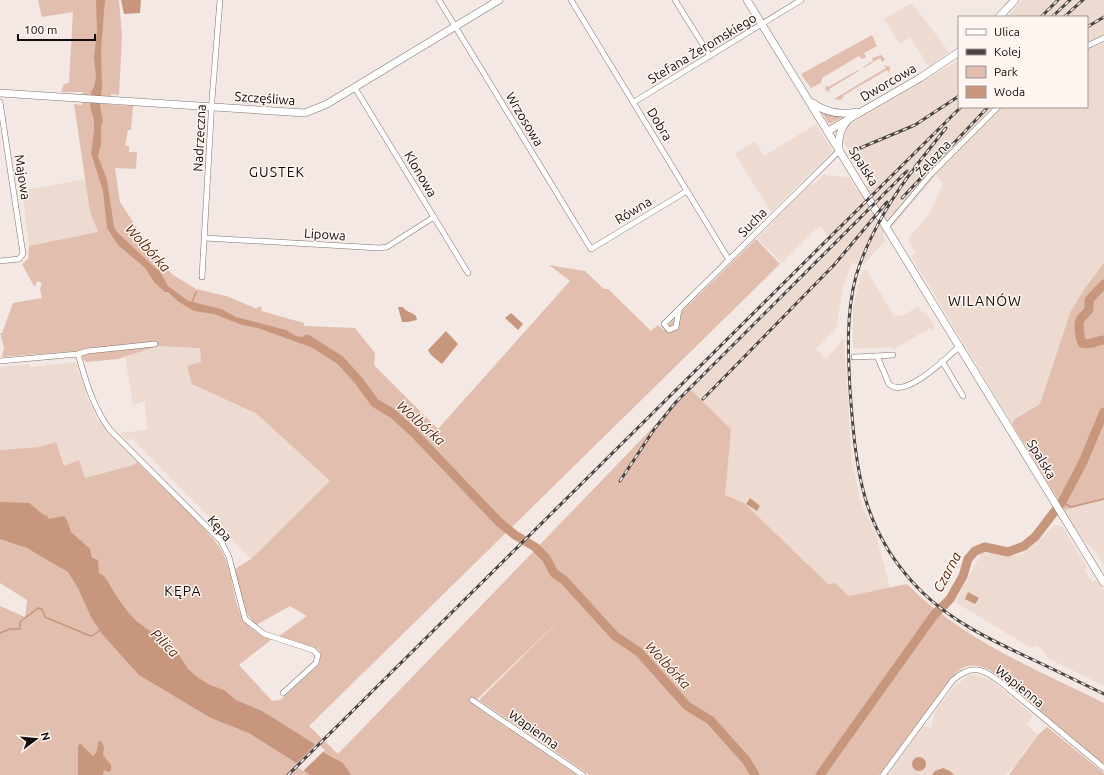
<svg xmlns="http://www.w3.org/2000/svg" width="1104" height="775" viewBox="0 0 1104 775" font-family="Ubuntu,sans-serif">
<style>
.built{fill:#eddbd2}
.green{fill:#e1bead}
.water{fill:#c7967d}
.pier{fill:#f3e8e3}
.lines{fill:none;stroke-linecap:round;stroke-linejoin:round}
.stream{stroke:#c7967d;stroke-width:1.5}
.river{stroke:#c7967d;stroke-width:9}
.street-casing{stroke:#7d746f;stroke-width:6}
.secondary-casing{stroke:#7d746f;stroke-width:8}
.street{stroke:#fff;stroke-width:5}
.secondary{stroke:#fff;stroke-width:7}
.rail-casing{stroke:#4a4442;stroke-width:3}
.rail{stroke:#fff6f2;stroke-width:1.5;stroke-dasharray:4.5;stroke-linecap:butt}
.labels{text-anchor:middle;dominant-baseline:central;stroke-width:3;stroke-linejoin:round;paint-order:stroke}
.street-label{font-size:13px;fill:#100c0b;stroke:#fff6f2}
.neighbourhood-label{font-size:14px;letter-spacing:1px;fill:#100c0b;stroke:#fff6f2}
.water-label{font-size:14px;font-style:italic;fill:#58290d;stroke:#fff6f2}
</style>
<rect width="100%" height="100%" fill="#f3e8e3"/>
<!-- built -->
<g class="built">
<path d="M1023,0h81v566l-10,-16 -10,-9 -14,-20 -159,-265 5,-3 -8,-14 22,-26 13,-30 -7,-8 -43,51 -10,8 2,7 -21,23 -12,-1 -9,23 -7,43 -20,20 10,10 18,-21 8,125 8,36 16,36 14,53 -41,8 -14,-13 -7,1 -84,-81 -20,-8 7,-66 -41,-40 145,-143 -15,-21 -38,38 -25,-25 52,-53 5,-1 9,-9 26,2 9,14 11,-7 -26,-43 2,-11 5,-6 109,-64v47h128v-90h-80z"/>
<path d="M912,3l37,49 -20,15 -19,-30 -10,7 -16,-25z"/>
<path d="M816,124l17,27 -62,61 -36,-58 20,-13 9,15z"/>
<path d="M85,179l5,33 8,21 -69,13 -7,-55z"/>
<path d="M866,269l28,47 9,-1 15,-8 5,6 3,-1 9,16 -3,3 -2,-3 -36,21h-3v-2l-38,2v-40l7,-34z"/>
<path d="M158,346l43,2v14l-9,22 65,30 73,67 -79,78 -120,-121 -4,3 -7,-8 27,-3 -2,-29 -12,4 -8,-48z"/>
<path d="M76,362l13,40 8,17 40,43 -4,3 -48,13 -21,-12 -8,-24 -17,5 -39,3v-83l29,-3 2,3z"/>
<path d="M1055,525l7,1 25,41 -2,4 7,11 5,-2 7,11v95l-55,-27 -11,-14 -7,3 -76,-46 27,-50 25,4 15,-2 12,-9z"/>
<path d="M975,674l17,7 41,34 -6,10 11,10 -16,20 -3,11 -7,2 -6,7h-119l36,-49 8,2 4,-17 17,-22 15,-13z"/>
</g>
<!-- green -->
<g class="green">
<path d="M38,0h81l3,36 -3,59 -8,-1v11l22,1 -2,24h-3l-3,16h4v6h8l-1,17 -21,-1 5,34 35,54 18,19 23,14 30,7 31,13v-2h5l-1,4 43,12v3l51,2 20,25 -1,12 64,64 132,-148 -21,-16 36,6 19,18h4l43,42 7,-6 5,5 93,-91 24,25 -471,462 29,28 352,-365 41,40 -6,66 19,8 84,81 7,-1 14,13 58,-12c54,55 128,85 197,119v62l-114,-95c-12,-6 -24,-7 -34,3l-77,102h-289l-111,-75 91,-90 -97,93 5,5 99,67h-577v-169l25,11 2,-17 -27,-17v-133l39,-3 17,-5 8,24 15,-6 6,18 48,-13 4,-3c25,26 54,50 77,78 30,35 7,85 58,99l-33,26 33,36 8,-1 39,-35 2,-11 -3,-5 -39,-13 28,-20 -17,-10 -34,19c-15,-15 -17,-36 -21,-56l16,-10 79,-78 -73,-67 -65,-30 -5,-18 14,-4 -1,-14 -42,-2 -40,13 -32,3 -9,-11 -75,6 2,-9 -4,-15h2l11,-30 29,-5 -2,-9 2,-6 -5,-2 -2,6 -1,-1 -12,-22 6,-5 1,-13 69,-14 -8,-20 -16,-108 8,1 1,-13h-22l3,-8 5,-1 4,-71 -31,5z"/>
<path d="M872,35l5,11 -13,7 2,4 -4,2 -3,-3 -37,22 -1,5 -10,5 -10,-14z"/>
<path d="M881,55l4,4 -3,3 -2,-4 -16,10 -1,-1 10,-6 -1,-3z"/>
<path d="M884,65l6,2 -1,6 -2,-3 -43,25 -3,5 -7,-1 52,-31z"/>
<path d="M858,70l1,1 -30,18 1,3 -5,-2 1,-5 2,2z"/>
<path d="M821,111l22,5v1l-14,7z"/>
<path d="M1104,263v236l-39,11 -53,-86 3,-5 25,-15 30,-91 13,-22z"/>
<path d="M1047,727l57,46v2h-95l29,-40z"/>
</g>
<!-- water -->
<g class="water">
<path d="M96,0h9l-4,50 1,37 -2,19 3,15 -2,5v18l-3,12 9,24 7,47 3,5 38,36 4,2 9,16 20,15 33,8 15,8 50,13 10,6 19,3 2,2 -1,8 -58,-21 -16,-3 -28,-11 -20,-3 -15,-9 -11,-10h-3l-10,-9 -11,-16 -26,-22 -11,-17 -4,-37 -12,-38 3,-22v-10l-4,-15 1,-14 3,-5 2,-9 -2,-21 3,-26z"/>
<path d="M121,0h20l-1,13 -16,1z"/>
<path d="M398,307h5c3,5 9,5 13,9l1,4 -9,2h-6z"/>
<path d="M511,313l12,11 -5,6 -13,-12z"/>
<path d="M446,331l12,13 -16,20 -11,-9 -3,-5z"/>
<path d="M750,498l10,8 -3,5 -11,-7z"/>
<path d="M0,502l29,1 16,13 2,-1 1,4 16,-3 3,4 4,12 19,17 2,9 6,2 1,13 6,4c16,27 30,51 61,61v4l9,7 13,20 9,8 13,8 14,5 12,10 26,11 51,32 13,11 17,9 8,12h-41l-18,-15 -43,-27 -38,-15 -72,-43 -36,-40 -12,-18 -13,-29 -10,-16 -41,-24 -27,-9z"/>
<path d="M968,592l11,6 -4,6 -10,-5z"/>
<path d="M99,741h2l3,6 -1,8 8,10v5l-2,2 -5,-2 -1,5h-25v-30l3,-1 12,12 3,-3z"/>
<circle cx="919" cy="764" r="7"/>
<path d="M943,768l7,3 4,4h-22l3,-4z"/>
</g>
<!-- pier -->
<path class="pier" d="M317,743l8,7 -22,21 -8,-6z"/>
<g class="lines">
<!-- stream -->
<g class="stream">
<path d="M192,303l4,-11"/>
<path d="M1062,502l9,5 33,-8"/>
<path d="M0,633l10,-4h10v-7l18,-14 4,1 3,8 43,18 4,1 8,-6"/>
</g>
<!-- river -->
<g class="river">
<path d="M1104,284l-15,16v9c-2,5 -7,6 -9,11 -2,4 0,19 2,23 9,3 14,-3 22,-3"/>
<path d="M307,339l33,21 19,21 16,22 17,10 23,21 84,88 16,13 20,12 11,11 8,15 10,7 51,56 24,16 48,54 23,14 36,40 9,15"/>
<path d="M820,775l114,-160 16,-16 13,-23 5,-17 7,-8 10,-4 23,5 16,-6 11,-9 27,-35 21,-40 21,-50"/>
</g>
<defs>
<g id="street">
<path d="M439,0l152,249 96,-58"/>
<path d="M571,0l158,260"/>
<path d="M675,0l35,56"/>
<path d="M1087,46l17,-8"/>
<path d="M355,88l113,185"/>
<path d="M0,102l23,152 -4,5 -19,2"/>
<path d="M634,102l167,-102"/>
<path d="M887,226l44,-52 67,-67"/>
<path d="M205,238l175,10 7,-1 47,-30"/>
<path d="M202,277l10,-178 8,-99"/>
<path d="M679,309l-3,18 -7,3 -5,-6 176,-174"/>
<path d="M78,354c8,28 15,53 32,76l111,111 8,16 16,62 19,15 49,16 5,5 -2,8 -33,30"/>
<path d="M877,356l16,-1"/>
<path d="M854,357l23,-1 12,28c16,16 58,-27 71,-38"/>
<path d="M0,361l78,-7 10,-3 67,-7"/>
<path d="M942,361l21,35"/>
<path d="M472,700l111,75"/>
<path d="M883,775l70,-95c20,-18 32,-10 50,4l101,84"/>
</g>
<g id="secondary">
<path d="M747,0l357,583"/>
<path d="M999,17l16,-17"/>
<path d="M0,93l305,20 22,-9 172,-104"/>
<path d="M813,103c13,10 28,12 44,9"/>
<path d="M828,131l92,-53 39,-26"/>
<path d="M839,148c-1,-10 1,-19 8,-27"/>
</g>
</defs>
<!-- street casing -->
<use href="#street" class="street-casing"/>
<!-- secondary casing -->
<use href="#secondary" class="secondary-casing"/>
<!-- street -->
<use href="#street" class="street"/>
<!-- secondary -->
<use href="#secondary" class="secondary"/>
<defs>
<g id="rail">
<path d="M1041,17l17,-17"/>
<path d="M1052,17l18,-17"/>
<path d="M1064,17l19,-17"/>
<path d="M1087,27l17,-10"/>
<path d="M853,151l62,-26 44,-29"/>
<path d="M918,164c-25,30 -51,75 -62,112 -10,38 -8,76 -6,114 6,80 11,142 72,202 30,29 65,46 103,64 26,12 52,25 79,38"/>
<path d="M915,167l31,-39"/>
<path d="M902,198l86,-91"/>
<path d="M703,399l131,-134 53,-63"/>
<path d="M620,481l35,-53 21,-26 231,-231"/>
<path d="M288,775l673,-668"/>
</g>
</defs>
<!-- rail casing -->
<use href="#rail" class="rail-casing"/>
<!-- rail -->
<use href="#rail" class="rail"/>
</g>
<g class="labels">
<!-- street labels -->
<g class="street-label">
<text transform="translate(702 48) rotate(-31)">Stefana Żeromskiego</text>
<text transform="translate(888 82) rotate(-30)">Dworcowa</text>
<text transform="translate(265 98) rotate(4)">Szczęśliwa</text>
<text transform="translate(525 119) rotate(59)">Wrzosowa</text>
<text transform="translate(660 124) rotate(59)">Dobra</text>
<text transform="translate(199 138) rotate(-87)">Nadrzeczna</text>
<text transform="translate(933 158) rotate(-47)">Żelazna</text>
<text transform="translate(864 166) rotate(58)">Spalska</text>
<text transform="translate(421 174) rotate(59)">Klonowa</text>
<text transform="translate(23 177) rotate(81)">Majowa</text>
<text transform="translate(633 210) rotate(-31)">Równa</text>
<text transform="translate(752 222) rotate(-45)">Sucha</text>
<text transform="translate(325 234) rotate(4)">Lipowa</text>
<text transform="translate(1042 459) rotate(59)">Spalska</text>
<text transform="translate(220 528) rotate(49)">Kępa</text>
<text transform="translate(1020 686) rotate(39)">Wapienna</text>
<text transform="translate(534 729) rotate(35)">Wapienna</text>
</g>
<!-- neighbourhood labels -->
<g class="neighbourhood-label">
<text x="277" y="172">GUSTEK</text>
<text x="985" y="301">WILANÓW</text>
<text x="183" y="591">KĘPA</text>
</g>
<!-- water labels -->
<g class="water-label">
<text transform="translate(148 248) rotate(48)">Wolbórka</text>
<text transform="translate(421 423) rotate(42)">Wolbórka</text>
<text transform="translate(947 572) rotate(-62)">Czarna</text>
<text transform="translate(165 643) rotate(45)">Pilica</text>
<text transform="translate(668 665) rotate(47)">Wolbórka</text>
</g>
</g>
<!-- legend -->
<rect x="958" y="16" width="130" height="92" fill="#fff6f2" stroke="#9f9896"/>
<rect x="966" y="29" width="20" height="6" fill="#ffffff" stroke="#9f9896"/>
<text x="994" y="36" font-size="12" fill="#100c0b">Ulica</text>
<rect x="966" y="49" width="20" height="6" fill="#4a4442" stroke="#9f9896"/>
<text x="994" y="56" font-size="12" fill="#100c0b">Kolej</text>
<rect x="966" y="66" width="20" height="12" fill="#e1bead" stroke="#9f9896"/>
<text x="994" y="76" font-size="12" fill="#100c0b">Park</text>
<rect x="966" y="86" width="20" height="12" fill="#c7967d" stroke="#9f9896"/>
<text x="994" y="96" font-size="12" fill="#100c0b">Woda</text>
<!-- north arrow -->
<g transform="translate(36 739) rotate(74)" stroke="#fff6f2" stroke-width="3" paint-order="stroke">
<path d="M0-3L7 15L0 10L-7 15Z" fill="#100c0b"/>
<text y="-6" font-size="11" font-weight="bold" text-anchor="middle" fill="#100c0b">N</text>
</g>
<!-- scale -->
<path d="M18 34v6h77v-6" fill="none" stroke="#100c0b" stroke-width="2"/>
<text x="24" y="34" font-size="12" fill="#100c0b" stroke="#fff6f2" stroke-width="3" paint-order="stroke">100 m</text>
</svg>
